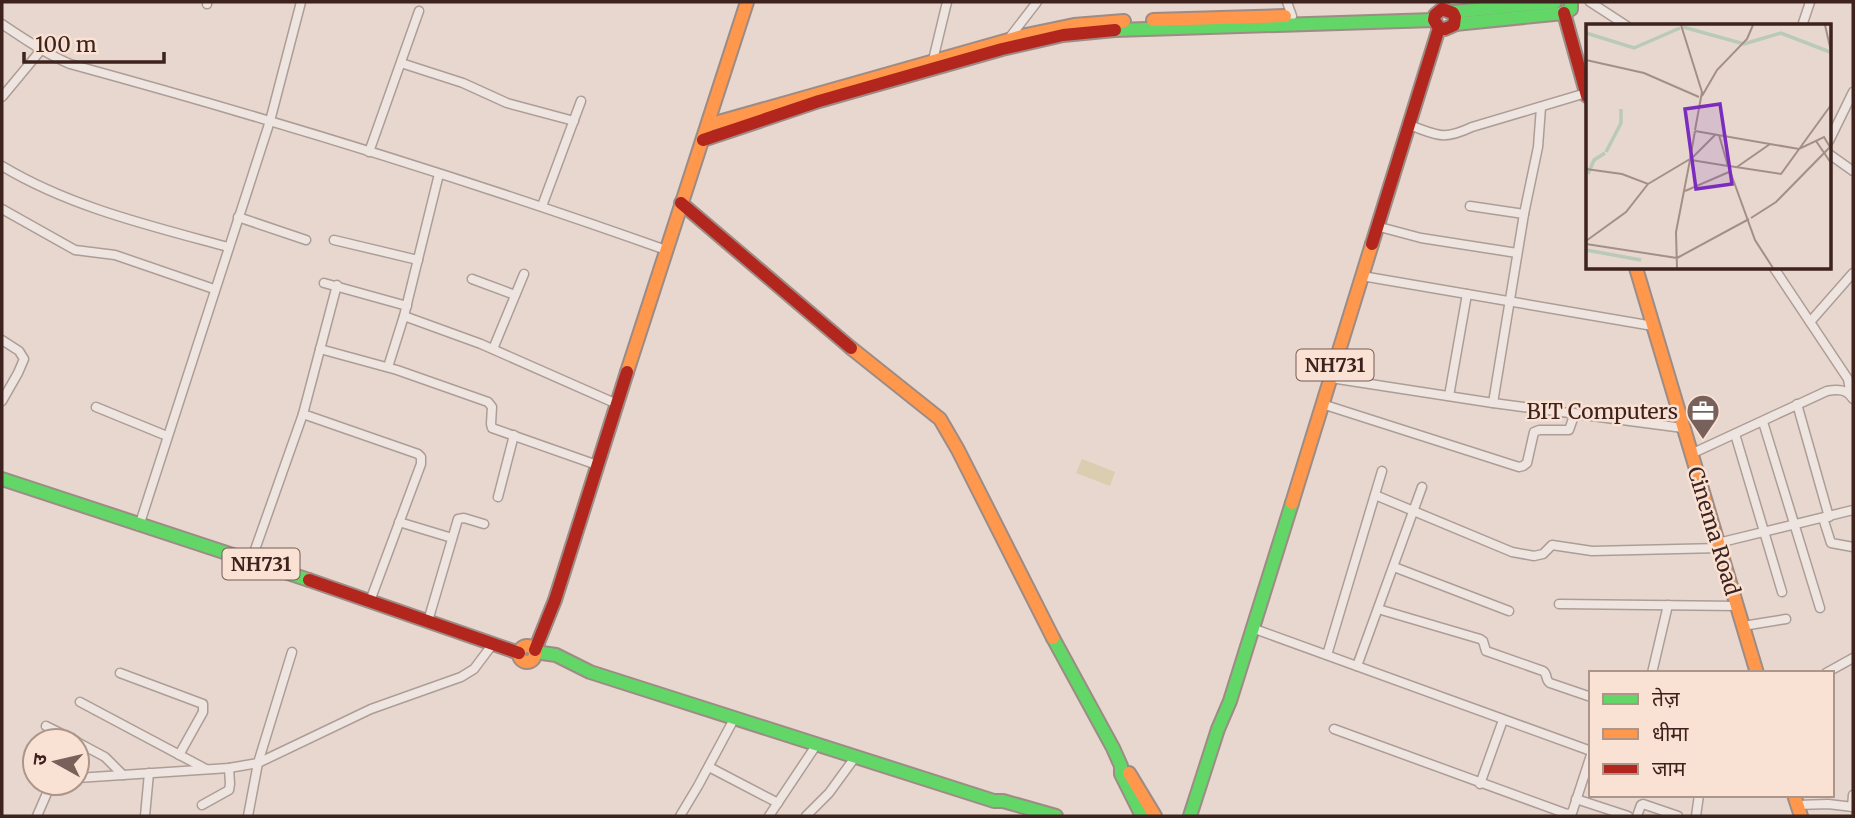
<svg xmlns="http://www.w3.org/2000/svg" width="1855" height="818" viewBox="0 0 1855 818" font-family="Merriweather,'Noto Sans Devanagari',serif">
<style>
.green{fill:#dbcdaf}
.lines{fill:none;stroke-linecap:round;stroke-linejoin:round}
.street-casing{stroke:#ad9d97;stroke-width:11}
.fast-casing{stroke:#9d8c86;stroke-width:16}
.slow-casing{stroke:#9d8c86;stroke-width:16}
.jam-casing{stroke:#9d8c86;stroke-width:16}
.street{stroke:#efe5e0;stroke-width:8}
.fast{stroke:#63d668;stroke-width:12}
.slow{stroke:#ff974d;stroke-width:12}
.jam{stroke:#b3261e;stroke-width:12}
.labels{text-anchor:middle;dominant-baseline:central;stroke-width:5;stroke-linejoin:round;paint-order:stroke}
.shield{fill:#f9e1d3;stroke:#755b54;stroke-width:2}
.shield-label{font-size:19px;font-weight:bold;fill:#3d221d}
.poi-label{font-size:21px;fill:#3d221d;stroke:#f9e1d3;text-anchor:end}
.street-label{font-size:21px;fill:#3d221d;stroke:#f9e1d3}
.inset-river{fill:none;stroke:#b9caba;stroke-width:3.5}
.inset-road{fill:none;stroke:#a48f87;stroke-width:2}
.view{fill:#7b2cbf;fill-opacity:0.15;stroke:#7b2cbf;stroke-width:3.5}
.inset-edge{fill:none;stroke:#3d221d;stroke-width:3.5}
</style>
<rect width="100%" height="100%" fill="#e8d7ce"/>
<!-- green -->
<path class="green" d="M1082,459l33,13 -5,14 -34,-13z"/>
<g class="lines">
<defs>
<g id="street">
<path d="M1287,2l5,14"/>
<path d="M1590,2l37,24"/>
<path d="M207,4v-2"/>
<path d="M2,24c22,15 43,29 68,40 201,55 400,116 596,186"/>
<path d="M1802,26l8,-24"/>
<path d="M1010,37l27,-35"/>
<path d="M933,60l14,-58"/>
<path d="M401,63l62,20 44,20 67,18"/>
<path d="M2,97l39,-47"/>
<path d="M1409,125c29,10 33,16 63,2l114,-34"/>
<path d="M1829,141l24,-49"/>
<path d="M369,152l50,-141"/>
<path d="M1829,154l24,17"/>
<path d="M2,166c68,41 149,60 226,81"/>
<path d="M542,206l39,-105"/>
<path d="M1470,206l54,8"/>
<path d="M2,209l73,41 40,5 99,34"/>
<path d="M238,217l68,23"/>
<path d="M1376,226l45,12 96,15"/>
<path d="M334,240l84,20"/>
<path d="M1774,268l74,111 3,17"/>
<path d="M1362,276l291,50"/>
<path d="M472,279l43,16"/>
<path d="M324,283l83,23"/>
<path d="M404,316l77,28 136,60"/>
<path d="M1810,322l43,-49"/>
<path d="M2,340l17,11 5,8 -6,14 -16,28"/>
<path d="M320,349l77,21 91,32 4,5 -1,17 1,4 105,37"/>
<path d="M493,349l31,-75"/>
<path d="M388,367l16,-51 35,-142"/>
<path d="M1331,378l162,25 190,25"/>
<path d="M1449,396l18,-102"/>
<path d="M1493,403l31,-189 14,-67 3,-40"/>
<path d="M1322,404l197,63 4,-1 4,-3 7,-31 5,-2h30l6,-17"/>
<path d="M1797,404l32,113"/>
<path d="M96,407l71,29"/>
<path d="M303,414l115,40 3,3v7l-51,137"/>
<path d="M1763,422l57,186"/>
<path d="M1735,434l47,158"/>
<path d="M1691,454l136,-63c11,-2 20,-2 26,8"/>
<path d="M1375,495l137,57 22,4 9,-2 9,-9 40,6 128,-3"/>
<path d="M498,497l16,-62"/>
<path d="M1823,518l8,25 22,4"/>
<path d="M399,522l53,16"/>
<path d="M139,526l131,-405 31,-119"/>
<path d="M1718,543l135,-33"/>
<path d="M251,561l52,-147 34,-129"/>
<path d="M1394,567l115,44"/>
<path d="M1559,604l178,2"/>
<path d="M1378,609l102,30 3,2 3,10 57,20c5,3 2,9 7,12l41,14"/>
<path d="M428,621l30,-102 6,-1 20,6"/>
<path d="M1743,626l43,-7"/>
<path d="M1252,628l339,123"/>
<path d="M1327,655l55,-184"/>
<path d="M1357,666l65,-179"/>
<path d="M120,673l83,31v8l-24,43"/>
<path d="M1652,673l16,-68"/>
<path d="M1826,673l27,-15"/>
<path d="M80,702l126,67"/>
<path d="M46,726l30,15"/>
<path d="M1334,729l233,85 5,-1 19,-58"/>
<path d="M77,742l28,15 18,18"/>
<path d="M709,767l69,36"/>
<path d="M77,778l152,-10 29,-5 113,-54 90,-32 13,-8 18,-24"/>
<path d="M1480,784l23,-64"/>
<path d="M1576,799l52,17"/>
<path d="M202,805l27,-15 1,-6 -1,-16"/>
<path d="M1797,805l31,-1 25,3"/>
<path d="M1852,807l1,-12"/>
<path d="M37,816l10,-23 8,-10"/>
<path d="M145,816l4,-43"/>
<path d="M248,816l10,-53 34,-111"/>
<path d="M680,816l18,-30 36,-67"/>
<path d="M769,816l48,-72"/>
<path d="M806,816l23,-23 27,-37"/>
<path d="M1637,816l4,-11 2,-1 35,12"/>
<path d="M1696,816l3,-21"/>
</g>
<g id="fast">
<path d="M1453,12l102,-10"/>
<path d="M1455,24l109,-11 7,-4v-7"/>
<path d="M1115,30l319,-10"/>
<path d="M2,479l307,101"/>
<path d="M1053,638l60,110 8,18v8l21,42"/>
<path d="M535,652l21,3 34,17 404,129h9l53,15"/>
<path d="M1190,816l28,-87 12,-28 62,-198"/>
</g>
<g id="slow">
<path d="M1153,20l132,-4"/>
<path d="M708,125l318,-90 48,-10 50,-4"/>
<path d="M1636,268l121,405"/>
<path d="M851,348l89,71 18,31 95,188"/>
<path d="M627,372l120,-370"/>
<path d="M1292,503l80,-259"/>
<circle cx="527" cy="654" r="8"/>
<path d="M1129,773l26,43"/>
<path d="M1794,795l7,21"/>
</g>
<g id="jam">
<path d="M1564,13l23,83"/>
<path d="M703,140l116,-39 183,-52 61,-14 52,-5"/>
<path d="M681,203l170,145"/>
<path d="M1372,244l67,-216 -5,-8 1,-5 7,-6 11,4 2,4 -1,8 -9,4 -6,-1"/>
<path d="M309,580l210,73"/>
<path d="M535,650l20,-50 72,-228"/>
</g>
</defs>
<!-- street casing -->
<use href="#street" class="street-casing"/>
<!-- fast casing -->
<use href="#fast" class="fast-casing"/>
<!-- slow casing -->
<use href="#slow" class="slow-casing"/>
<!-- jam casing -->
<use href="#jam" class="jam-casing"/>
<!-- street -->
<use href="#street" class="street"/>
<!-- fast -->
<use href="#fast" class="fast"/>
<!-- slow -->
<use href="#slow" class="slow"/>
<!-- jam -->
<use href="#jam" class="jam"/>
</g>
<!-- icons -->
<defs>
<symbol id="office-pin" viewBox="-11 -11 22 30"><path d="M0 17L-7.5 6A9.5 9.5 0 1 1 7.5 6Z" fill="#79615b" stroke="#f9e1d3"/><path d="M-6-3h4V-5.5h4V-3h4V5H-6ZM-1-4.5V-3h2v-1.5ZM-6 0V1H6V0Z" fill="#fff"/></symbol>
</defs>
<g fill-rule="evenodd">
<use href="#office-pin" x="1684" y="392" width="38" height="52"/>
</g>
<g class="labels">
<!-- shield labels -->
<g class="shield">
<rect x="1296.5" y="349.5" width="77" height="31" rx="5"/>
<rect x="222.5" y="548.5" width="77" height="31" rx="5"/>
</g>
<g class="shield-label">
<text x="1335" y="365">NH731</text>
<text x="261" y="564">NH731</text>
</g>
<!-- poi labels -->
<g class="poi-label">
<text x="1678" y="411">BIT Computers</text>
</g>
<!-- street labels -->
<g class="street-label">
<text transform="translate(1714 531) rotate(73)">Cinema Road</text>
</g>
</g>
<!-- overview -->
<g transform="translate(1586 24)">
<rect width="245" height="245" fill="#e8d7ce"/>
<path class="inset-river" d="M97,3l61,17 20,-6M0,9l48,15 46,-20M178,14l17,-5 49,19M20,128l15,-29v-14M2,150l6,-14 11,-7M0,226l55,10"/>
<path class="inset-road" d="M95,1l21,67 -7,38M239,1l6,26M0,36l58,13 55,24M116,72l15,-26 30,-31 6,-14M109,107l104,18 25,-12 6,10 -54,55 -25,16M133,111l9,31M230,117l15,22M104,135l5,-28M105,135l25,-25M105,136l37,6M143,142l52,8 50,-69M151,143l33,-23M0,145l36,5 26,10 42,-25M144,147l25,69 18,28M99,167l44,-19M0,217l40,-29 22,-28M0,220l91,14M91,234l72,-39M91,244l-1,-36 14,-72"/>
<path class="view" d="M134,80l12,80 -36,5 -11,-80z"/>
<rect width="245" height="245" class="inset-edge"/>
</g>
<!-- border -->
<rect width="1855" height="818" fill="none" stroke="#3d221d" stroke-width="7"/>
<!-- legend -->
<rect x="1589" y="671" width="245" height="126" fill="#f9e1d3" stroke="#ae958a" stroke-width="2"/>
<rect x="1603" y="694" width="35" height="10" fill="#63d668" stroke="#ae958a" stroke-width="2"/>
<text x="1652" y="706" font-size="21" fill="#3d221d">तेज़</text>
<rect x="1603" y="729" width="35" height="10" fill="#ff974d" stroke="#ae958a" stroke-width="2"/>
<text x="1652" y="741" font-size="21" fill="#3d221d">धीमा</text>
<rect x="1603" y="764" width="35" height="10" fill="#b3261e" stroke="#ae958a" stroke-width="2"/>
<text x="1652" y="776" font-size="21" fill="#3d221d">जाम</text>
<!-- north arrow -->
<g transform="translate(56 762) rotate(278)"><circle r="33" fill="#f9e1d3" stroke="#ae958a" stroke-width="2"/>
<path d="M0-5L12 26L0 18L-12 26Z" fill="#79615b"/>
<text y="-10" font-size="19" font-weight="bold" text-anchor="middle" fill="#3d221d">उ</text>
</g>
<!-- scale -->
<path d="M24 52v10h140v-10" fill="none" stroke="#3d221d" stroke-width="3.5"/>
<text x="35" y="52" font-size="21" fill="#3d221d" stroke="#f9e1d3" stroke-width="5" paint-order="stroke">100 m</text>
</svg>
